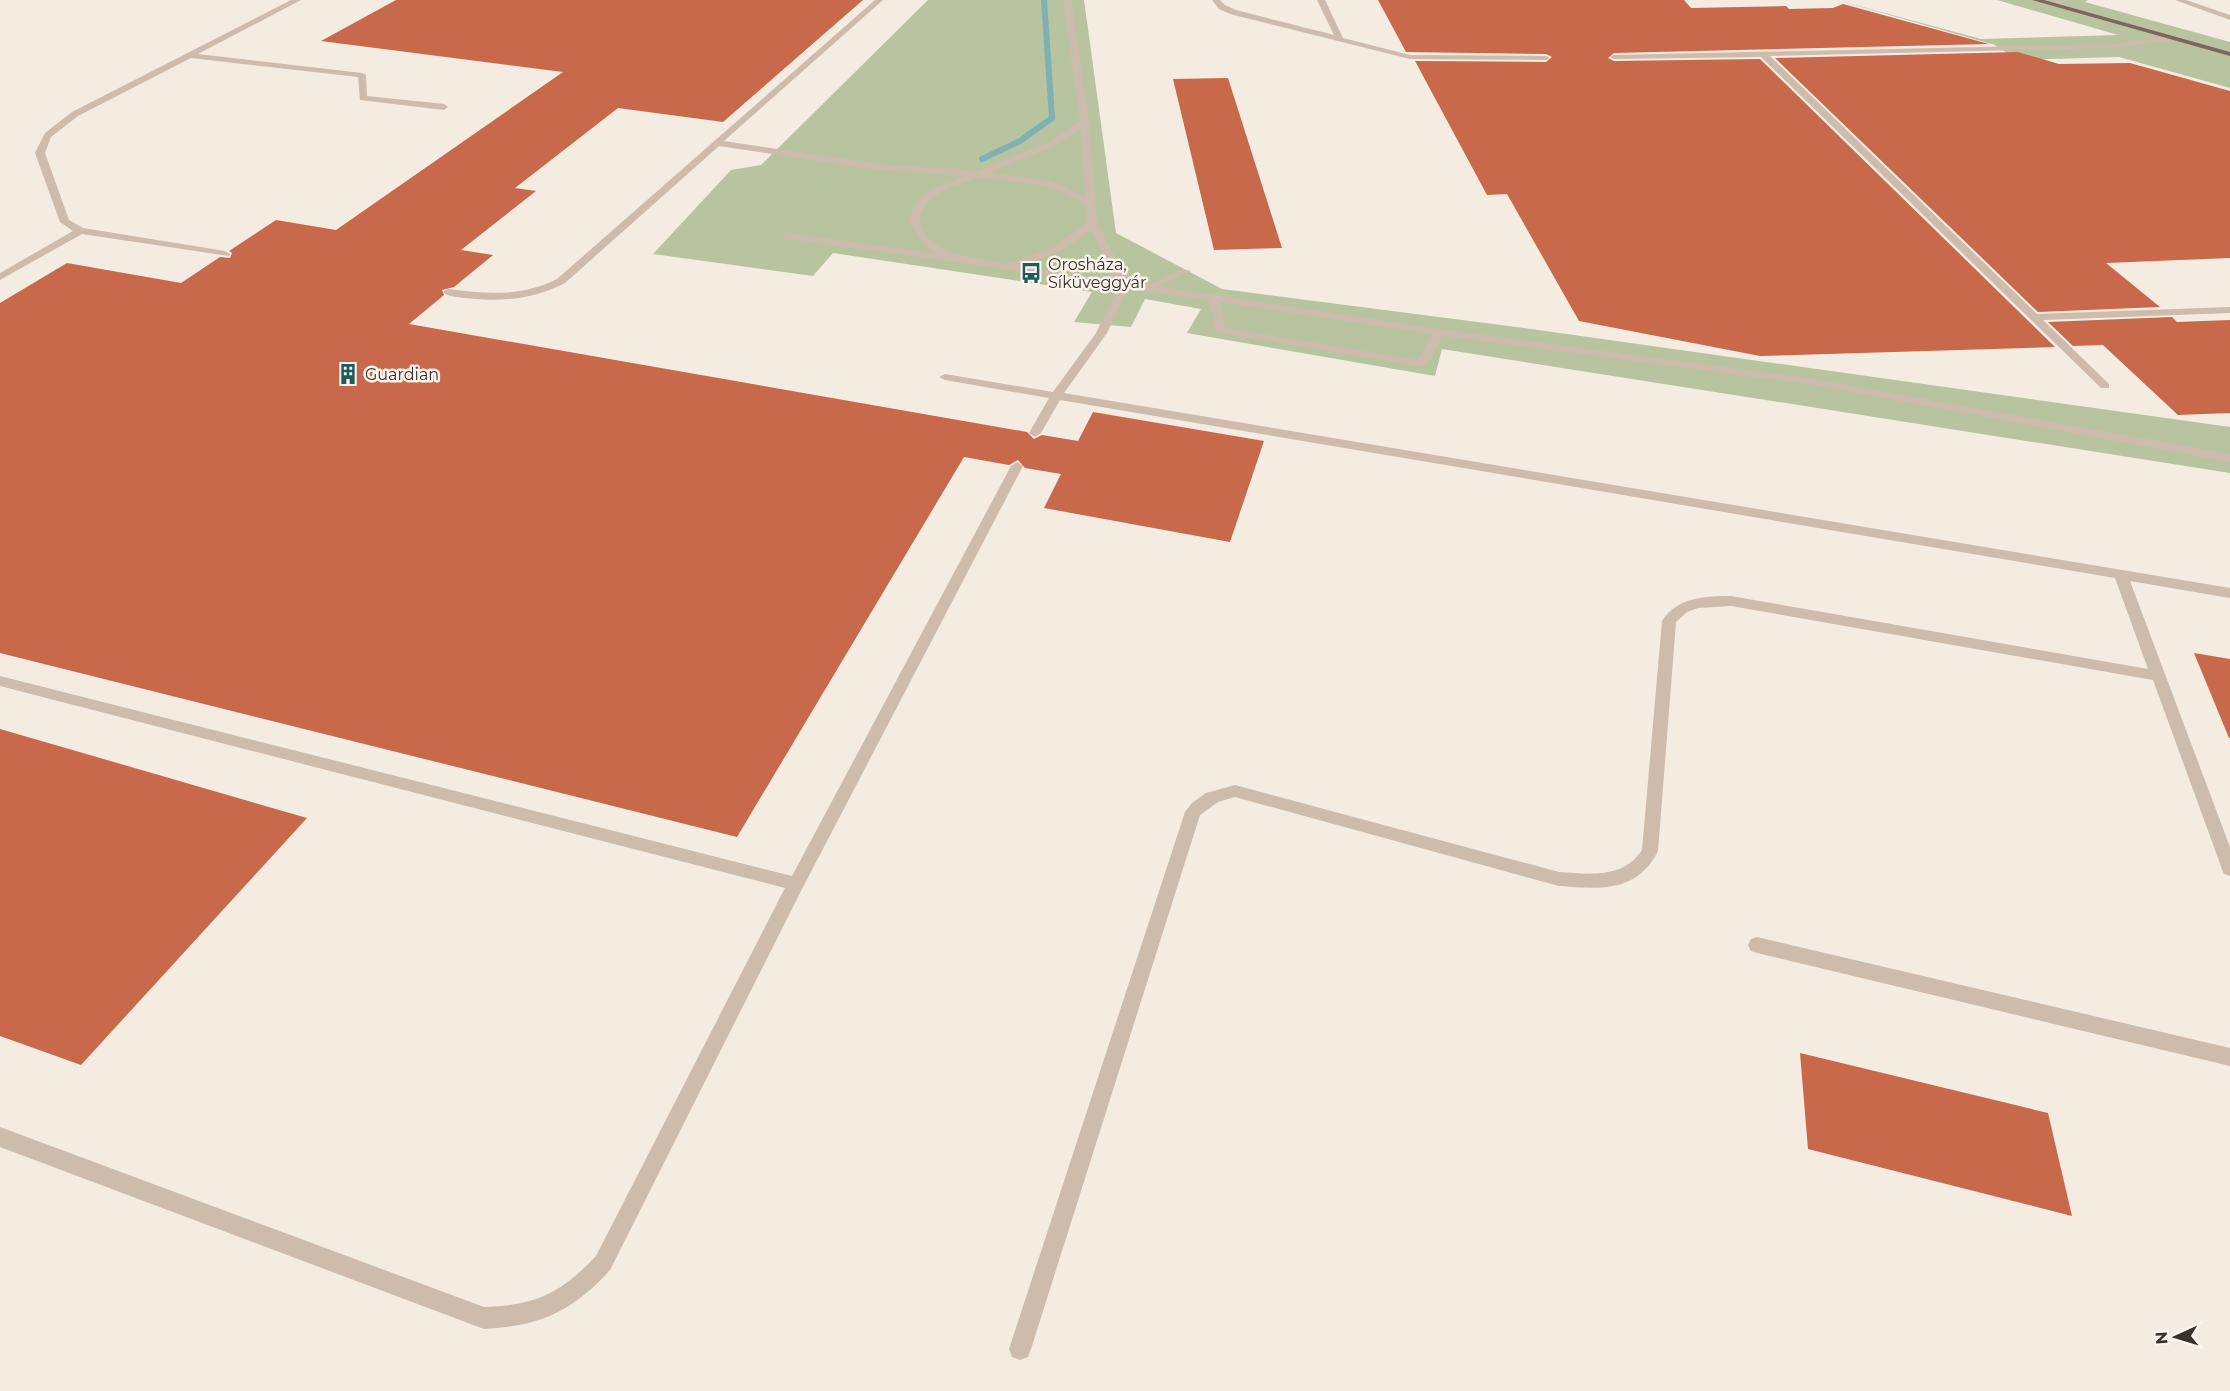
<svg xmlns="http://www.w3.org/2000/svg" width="2230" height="1391" viewBox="0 0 2230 1391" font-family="Montserrat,sans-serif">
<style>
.green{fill:#b8c4a0}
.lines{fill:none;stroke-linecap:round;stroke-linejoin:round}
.stream{stroke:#7fb0b2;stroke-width:6}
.building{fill:#c8694b}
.service{fill:#cdbbac;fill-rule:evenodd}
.minor{fill:#cdbbac;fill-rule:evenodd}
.primary{fill:#7d675c;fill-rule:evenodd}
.labels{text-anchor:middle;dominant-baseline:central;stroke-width:5;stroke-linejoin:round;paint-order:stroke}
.far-poi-label{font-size:16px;fill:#3b302b;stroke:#fbf5ee;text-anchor:start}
</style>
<rect width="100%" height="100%" fill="#f4ebe1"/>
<!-- green -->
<g class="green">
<path d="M928,0h156l32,233 106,56 302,39 706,99v46l-788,-124 -7,27 -248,-43 14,-24 -56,-10 -14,28 -57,-5 18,-30 -259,-39 -20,23 -160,-22 78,-84 30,-5z"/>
<path d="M1837,0l144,39 137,-4 -121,-35h91l-3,2 145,40v46l-111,-31 -102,3 -22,-15z"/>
</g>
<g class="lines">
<!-- stream -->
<path class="stream" d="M982,159l38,-18 32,-23 -8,-118"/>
</g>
<!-- building -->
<g class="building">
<path d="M396,0h467l-140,122 -105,-14 -103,80 21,3 -75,59 32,5 -39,32 -12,3 2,5 -35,29 618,108 7,7 8,-4 36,6 15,-29 171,29 -34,101 -186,-34 17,-34 -36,-6 -7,-8 -9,5 -45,-8 -227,380 -737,-184v-350l67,-40 114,20 39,-26 10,1 2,-5 -3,-2 47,-31 60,10 227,-158 -242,-31z"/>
<path d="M1378,0h306l7,8 95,-2 3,3 44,-1 10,-4 146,40 -375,9 -6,5 6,3 146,-2 295,288 -295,9 -181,-35 -72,-127 -20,1 -72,-134 131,1 6,-5 -6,-3 -140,-2z"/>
<path d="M2018,52l41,12 71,-1 100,28v167l-124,5 54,44 -122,5 -263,-254z"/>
<path d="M1228,78l54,170 -68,2 -41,-171z"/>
<path d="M2172,317l5,5 53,-2v93l-52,2 -75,-70 -30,1 -25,-24z"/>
<path d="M2194,653l36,6v79h-1z"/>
<path d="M0,729l307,89 -226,247 -81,-29z"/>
<path d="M1800,1053l248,60 24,103 -264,-67z"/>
</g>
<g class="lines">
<!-- service -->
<g class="service">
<path d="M291,0h10l-103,54 164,19 4,2 1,21 77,8 4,3 -4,3 -84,-10 -2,-23 -167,-19 -113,58 -27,21 -6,16 24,67 14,8 142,23 5,3 -1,2 -147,-22 -82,46v-7l73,-42 -13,-9 -25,-69 10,-20 27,-21z"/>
<path d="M875,0h8l-159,141 155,23 92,7 5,3 -2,2 -95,-6 -160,-24 -154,137c-33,17 -64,19 -100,15 -8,-1 -17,-1 -22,-6l5,-3c40,5 73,8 109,-10z"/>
<path d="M1212,0h8l5,5 11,5 98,25 -17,-35h8l18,38 67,17 136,1 4,2 -4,2 -136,-1 -180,-45 -11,-5z"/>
<path d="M2056,0h11l-15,6 -4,-2z"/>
<path d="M2175,0h11l44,15v5z"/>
<path d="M2172,36l4,2 -1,2 -62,8 -343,8 267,258 193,-7v6l-187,7 66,64v4h-8l-340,-331 -147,2 -4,-2 4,-2 499,-11z"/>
<path d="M787,233l181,25 5,3 -5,3 -185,-26 -1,-2z"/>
<path d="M1182,269l9,2 -41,19 -9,-2z"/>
<path d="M1125,282l5,3 -23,48 -43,60 1166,195v10l-100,-17 100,266v29l-6,-2 -2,-5 -69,-189 -422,-74 -33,2 -11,4 -11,10 -18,229c-21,42 -58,38 -99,35l-324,-89 -17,5 -18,13 -169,534 -3,8 -8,3 -8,-3 -3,-8 176,-537 7,-9 14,-10 29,-8 324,87c31,2 64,7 83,-22l20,-229c15,-24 44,-25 69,-25l417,73 -33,-91 -1055,-178 -19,33 -6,4 -6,-4 20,-35 -104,-18 -6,-3 6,-3 108,18 43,-59 24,-48z"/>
<path d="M1214,296l5,3 6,29 193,32 16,-30 4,-1 6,3 -16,32 -6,3 -206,-35 -7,-33z"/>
<path d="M1017,462l6,4 -221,423 -192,381c-38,42 -70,56 -126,59l-484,-182v-20l484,180c52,-2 76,-13 112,-51l189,-368 -785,-202v-10l792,200 219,-410z"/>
<path d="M1757,937l473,111v18l-473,-113 -6,-2 -3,-6 3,-6z"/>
</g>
<!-- minor -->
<path class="minor" d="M1063,0h8l18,122 8,101 32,59 309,47 370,49 422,76v8l-422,-78 -370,-49 -468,-71c-33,-8 -47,-12 -61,-45l9,-20 12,-9 119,-48 31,-21zM1081,129l4,67 -34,-15 -63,-8 67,-27zM977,178c39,3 75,4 109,27l1,17 -35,26 -45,16 -59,-12 -22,-16 -7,-17c11,-29 31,-31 58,-41zM1091,230l26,51 -98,-15 40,-14z"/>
<!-- primary -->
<path class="primary" d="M2032,0h12l186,52v4z"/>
</g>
<!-- icons -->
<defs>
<symbol id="bus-bare" viewBox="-9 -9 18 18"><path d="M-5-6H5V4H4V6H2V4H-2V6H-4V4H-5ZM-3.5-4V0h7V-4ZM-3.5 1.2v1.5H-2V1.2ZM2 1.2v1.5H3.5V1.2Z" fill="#1f5a5e" stroke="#fbf5ee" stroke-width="2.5" paint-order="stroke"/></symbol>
<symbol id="building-bare" viewBox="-9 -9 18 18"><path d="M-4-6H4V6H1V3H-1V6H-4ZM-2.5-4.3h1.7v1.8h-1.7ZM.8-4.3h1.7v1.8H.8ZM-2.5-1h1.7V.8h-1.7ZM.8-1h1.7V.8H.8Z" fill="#1f5a5e" stroke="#fbf5ee" stroke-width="2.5" paint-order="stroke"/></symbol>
</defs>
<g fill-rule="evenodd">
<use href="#bus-bare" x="1016" y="258" width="30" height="30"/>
<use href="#building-bare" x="333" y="359" width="30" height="30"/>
</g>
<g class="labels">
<!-- far-poi labels -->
<g class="far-poi-label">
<text x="1048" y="264">Orosháza,<tspan x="1048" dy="18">Síküveggyár</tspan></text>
<text x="365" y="374">Guardian</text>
</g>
</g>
<!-- north arrow -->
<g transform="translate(2176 1337) rotate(266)" stroke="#fbf5ee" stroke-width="4.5" paint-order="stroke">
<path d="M0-4.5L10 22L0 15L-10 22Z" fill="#3b302b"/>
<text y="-9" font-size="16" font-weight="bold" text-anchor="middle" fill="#3b302b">N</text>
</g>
</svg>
